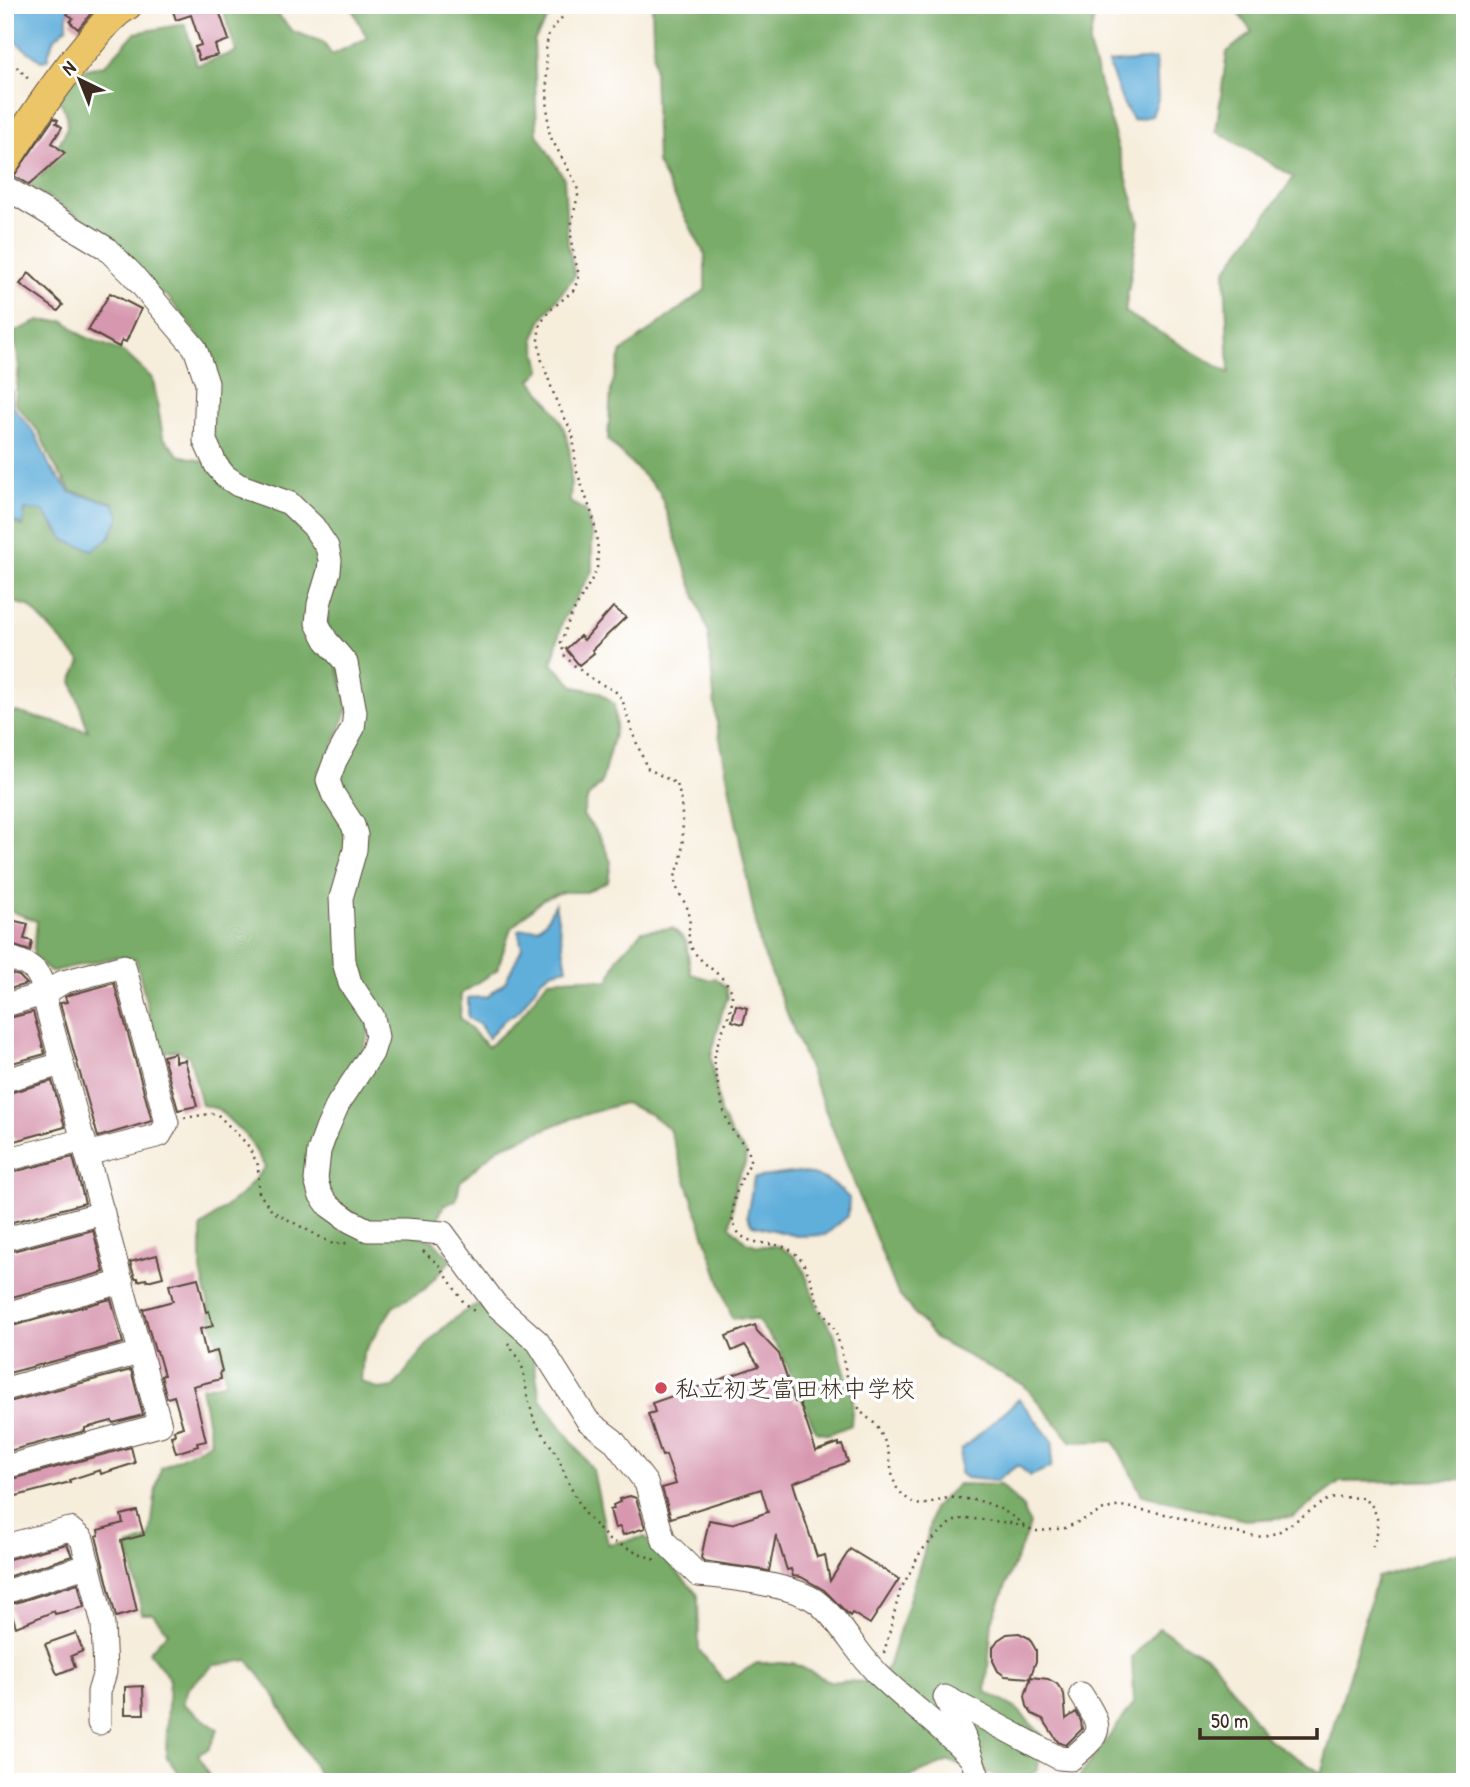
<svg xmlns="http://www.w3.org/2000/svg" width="1470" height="1787" viewBox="0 0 1470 1787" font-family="'Patrick Hand','Klee One',sans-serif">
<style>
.forest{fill:#78ac68;stroke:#5a6b43;stroke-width:2}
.water{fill:#61afdb;stroke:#4e6c7c;stroke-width:2}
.building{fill:#d797af}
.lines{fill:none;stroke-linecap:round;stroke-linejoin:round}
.minor-casing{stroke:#57473a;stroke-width:25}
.major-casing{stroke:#57473a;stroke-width:32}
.path{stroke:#57473a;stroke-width:2.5;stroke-dasharray:2 5;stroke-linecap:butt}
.minor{stroke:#fff;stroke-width:23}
.major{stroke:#ecc569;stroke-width:30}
.poi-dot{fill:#d1495b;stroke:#fff;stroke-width:2.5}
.labels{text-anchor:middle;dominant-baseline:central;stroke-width:7;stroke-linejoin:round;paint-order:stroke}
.poi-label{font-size:24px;fill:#3b2a1e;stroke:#fff;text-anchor:start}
</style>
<rect width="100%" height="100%" fill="#fff"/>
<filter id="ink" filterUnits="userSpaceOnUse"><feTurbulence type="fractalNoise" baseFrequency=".0143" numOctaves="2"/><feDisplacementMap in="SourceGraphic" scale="14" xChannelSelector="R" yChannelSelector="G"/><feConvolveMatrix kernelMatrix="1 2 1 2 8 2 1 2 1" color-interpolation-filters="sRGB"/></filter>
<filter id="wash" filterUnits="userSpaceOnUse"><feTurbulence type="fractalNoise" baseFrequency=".00686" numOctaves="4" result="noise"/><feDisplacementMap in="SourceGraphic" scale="28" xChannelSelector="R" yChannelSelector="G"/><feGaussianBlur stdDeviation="1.57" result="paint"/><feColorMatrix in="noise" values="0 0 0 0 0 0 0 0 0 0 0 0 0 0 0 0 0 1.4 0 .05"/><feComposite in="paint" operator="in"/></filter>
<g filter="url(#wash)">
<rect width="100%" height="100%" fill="#f6eddb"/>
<!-- forest -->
<g class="forest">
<path d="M232,5h38l22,26 31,11 9,13 35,-17 -17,-33h206l-22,36 3,93 27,44 4,67 7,30 -33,44 -8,19 7,32 -10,10c39,46 42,62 39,122l16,9 6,24v36l-30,51 -10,42 23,23 24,5 15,12 2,22 -15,58 -13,13 -5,18 17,22 11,25 -3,19 -22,11h-23l-20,7 -32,29 -14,42 -36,24 -1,24 28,29 31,-28 29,-39 31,-2 30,3 9,-24 24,-26 31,-3 13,13 5,33 20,6 4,-2 11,9 2,11 -5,10 -12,49 9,55 12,24 14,17 -1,11 -9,18 -6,44 16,16 12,4h21l15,10 9,12 16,42 15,23 19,67 -2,25 -22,9 -13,-3 -35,-79 -24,-32 -25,-2 -63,-189 -19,-15 -26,-11 -54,16 -72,29 -38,34 -4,19 -12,4 -8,17h-65l-36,-19 -13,-29 17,-54 40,-66 -24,-75 -5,-38 6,-7 -1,-18 -8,-9 11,-39 -21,-90 19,-42 -29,-111 8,-76 -96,-70 -26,-36v-88l-46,-59 -12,-4 -44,-50 1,-5 -89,-55 9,-14 9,8c7,-7 8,-10 11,-19 12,-27 25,-29 6,-59l16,-26 31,-7 30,-32 50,-9 12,41 39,-13 -13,-43z"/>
<path d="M652,5h444l-7,40 50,177 -14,90 104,61 -4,-102 69,-94 -78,-46 11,-79 25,-20 -20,-27h233v747l-9,27 9,4v697l-125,2 -47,35 -48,3 -103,-25 -28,-54 -42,1 -48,-57 -87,-45 -39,-46 -138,-349 -44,-227 -8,-86 -49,-141 -51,-51 3,-51 11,-38 83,-61v-35l-48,-92z"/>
<path d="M39,321h26l18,15 42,17 28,26 10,58 16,18 27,7 81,48c3,13 10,19 23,22l12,22 -5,33 31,122 -22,55 -8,7 1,17 6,4 23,41 -10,46 31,153 -54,169 119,40 17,19 -26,29 -32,18 -30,47 -2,27 17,8 16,-2c23,-31 48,-66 84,-83l30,25 25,28 7,41 53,72 15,74 37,-7 53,58 1,55 26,32 32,-19h36l36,18 44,1 15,-15 36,-115 9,-44 25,-24 42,1 22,21 8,18 -38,97 -6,71 31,17 24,25 -3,36 -19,12 -70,-21 -52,21h-574l-51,-90 -24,-32 -34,5 -26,23 -5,16 35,26 -9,19 -11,5 14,28h-27l-19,-26 3,-78 -20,-26 19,-20 -15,-18h-11l-14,-68 22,-8 6,-49 5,-21 50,-26 -10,-54 25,-6 -25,-111v-44l43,-35 21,-25 -17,-29 -30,-29 -16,-4 -13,-49 -12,-6 -19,3 -22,-94 -21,-2 -65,15 -17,-17 4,-34 -32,-12v-200l83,22 -16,-50 9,-19 -52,-56 -24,-6v-84l4,4 14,6 2,-16 18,1 22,30 28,9 16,-12 11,-22 -7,-14 -42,-11 -18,-28 -14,-31 -24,-29 4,-36 -5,-35z"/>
<path d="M1465,1550v232h-405l17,-2 57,-77 -2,-46 27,-29 53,32 55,78 54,35 56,-196z"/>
</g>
<!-- water -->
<g class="water">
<path d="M5,5h68l-6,9v13l-14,13 -6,20 -6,1 -36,-27z"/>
<path d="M1156,59l2,40 -6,17 -19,4 -10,-17 -15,-40z"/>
<path d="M12,391v14l24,30 14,32 20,25 43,11 7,13 -11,22 -16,12 -27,-9 -23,-30 -18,-1 -2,15 -14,-5 -4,-5v-116z"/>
<path d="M555,904l12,64 -14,3 -11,7 -23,33 -16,10 -15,17 -8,-13 -12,-7v-20l19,-1 18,-15 17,-34 -4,-18 20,-2 8,-7z"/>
<path d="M798,1172c25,4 33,8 51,26l-1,18 -23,19 -28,1 -45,-11 -5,-9 7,-38z"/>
<path d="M1019,1399l34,43 -2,25 -21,9 -12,-11 -22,16 -30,-3 -6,-5 1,-23z"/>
</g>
<g id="blocks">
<!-- building -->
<g class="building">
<path d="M74,5h24l-20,24 -8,-7 3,-4 -6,-4z"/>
<path d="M171,5h46l12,35 -14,5 3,10 -19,5 -4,-13 6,-2 -10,-30 -15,5z"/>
<path d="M54,118l4,2 -2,3 6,4 -10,16 13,10 -36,32 -15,-9z"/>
<path d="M29,273l34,32 -5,6 -38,-27z"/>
<path d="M110,293l31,16 -15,33 -4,-2 -3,7 -31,-17z"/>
<path d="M613,607l13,10 -34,33 2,3 -15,12 -13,-16 14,-13 4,4z"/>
<path d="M7,919l21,5 -4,15 8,2 -2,10 -25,-8z"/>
<path d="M5,972l14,4 8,8 -22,6z"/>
<path d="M114,983l38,138 -54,16 -38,-134 7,-1 -2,-5 4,-2z"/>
<path d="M736,1005l11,3 -4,16 -11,-3z"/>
<path d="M33,1012l12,42 -40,11v-46z"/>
<path d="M175,1053v9l10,-2 12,46 -19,4 -15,-54z"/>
<path d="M52,1081l13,46 -50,14 -4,-7 -6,2v-42z"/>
<path d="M73,1157l12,46 -80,21v-50z"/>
<path d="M93,1230l11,42 -99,27v-46z"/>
<path d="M157,1255l6,22 -16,4 -1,-2 -8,2v-3h-3l-5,-16z"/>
<path d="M198,1278l8,34 3,-1 4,15 -13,3 6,25 11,-3 5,20 -2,1 1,7 -28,7 13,55 -9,2 1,3 -22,7 -5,-17 4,-1 -1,-5 9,-3 -9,-31 -7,2 -6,-22 3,-1 -7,-24h-2l-12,-42 30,-8 -4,-16z"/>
<path d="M111,1299l12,44 -118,31v-46z"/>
<path d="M755,1325l2,6 22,23 16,48 4,-1 17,50 23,-8v3l3,-1 6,17 -55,21 24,74 8,-2 5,26 20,-32 49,30 -29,45 -18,-11 -2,3 -26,-26 -23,-13 -8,-1 -2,-7 -4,1 -11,-35 -7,36 -65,-10 -3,-3 8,-38 22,4 37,-12 -7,-23 -90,29 -9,-30 14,-4 -10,-29 -4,1 -14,-42 7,-2 -3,-9 107,-37 -14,-21 -13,6 -6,-15z"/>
<path d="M131,1370l12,45 -30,8 -1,-2 -27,7v3l-80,21v-49z"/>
<path d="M131,1447l4,16 -34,11 -1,-4 -31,10 1,2 -65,17v-18z"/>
<path d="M630,1496l6,2 9,30 -22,7 -3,-8 -5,1 -5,-18 4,-1 -1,-4 7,-3 -1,-3z"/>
<path d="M137,1511l7,24 -23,6 16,70 -21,6 -20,-81 3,-1 -1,-5 25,-7 -2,-8z"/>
<path d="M67,1544l5,12 -65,21 -2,-17z"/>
<path d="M78,1583l6,24 -29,7 -1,-3 -38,16 -7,-22z"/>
<path d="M76,1633l7,18 -12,5 4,11 -17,7 -2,-2 -11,-28z"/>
<path d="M1019,1633l10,5 7,12v11l-6,17 -25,-2 -7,-5 -5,-10v-14l5,-7 9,-6z"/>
<path d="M1031,1677l17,2 9,5 7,10 2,25 10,-7 5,9 1,8 -16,16 -8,-3 -15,-23 -11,-5 -5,-8 -2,-10z"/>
<path d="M143,1686l1,28h-19v-27z"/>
</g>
</g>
</g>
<g filter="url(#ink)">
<use href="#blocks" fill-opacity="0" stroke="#57473a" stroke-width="2"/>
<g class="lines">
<defs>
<g id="minor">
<path d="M5,187l101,61 26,26 63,74 12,35 -2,58 11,24 9,11 13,9 51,18 24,23 14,21 3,13 -1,11 -10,33 -2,19 9,17 20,23 9,49 -2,16 -18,33 -7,19 5,14 20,31 3,10 -1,15 -14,48 3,64 6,21 23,34 4,20 -5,16 -34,51 -11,25 -8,22 -3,29 4,14 9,12 21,15 18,9h38l37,3 53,72 42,37 50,79 25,19 33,43 18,58 34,34c28,2 97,10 119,27 23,18 40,52 62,73 30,29 63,52 91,82"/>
<path d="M5,957c35,9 36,17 42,51l113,417 -155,42"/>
<path d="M5,1005l39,-11 19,-12 61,-16 43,157 -7,12 -73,19"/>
<path d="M5,1080l57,-16"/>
<path d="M5,1160l79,-20"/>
<path d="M5,1239l98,-26"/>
<path d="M5,1314l117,-32"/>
<path d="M5,1389l135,-36"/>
<path d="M5,1546l65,-17 12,10 21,85 2,48 -6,20v31"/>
<path d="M5,1592l84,-27"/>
<path d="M980,1782l-16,-45 -19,-40 114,61 12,1c32,-27 33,-29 10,-65"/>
</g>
<path id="major" d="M5,161c26,-40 52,-80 83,-117 12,-14 22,-29 39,-39"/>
</defs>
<!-- minor casing -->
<use href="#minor" class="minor-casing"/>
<!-- major casing -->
<use href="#major" class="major-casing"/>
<!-- path -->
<g class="path">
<path d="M568,5c-2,12 -15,20 -20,31l-2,14 2,74 2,12 27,49 1,10 -6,26 -1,20 8,35 -5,14 -26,22 -8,13 -2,14 3,19 16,45 16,31 3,35 18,51 4,30 -1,20 -27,48 -9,24 3,13 11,11 18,14 22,11 7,8 11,35 14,34 30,16 2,7c4,22 5,47 2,69 -1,7 -6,12 -6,19 0,12 11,22 14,34 2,11 -2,21 1,31 7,21 42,33 42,52 1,23 -21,47 -17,71 4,23 6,46 19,66 6,8 16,15 16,26 0,6 -5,13 -8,19 -6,14 -15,37 -6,51 11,20 39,10 56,22 18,13 19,37 28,56 5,9 13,17 16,27 9,24 10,54 24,76 3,5 10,9 15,14 5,6 9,16 12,23 4,13 4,36 13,45 22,22 25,9 48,6 7,-1 18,1 26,2 20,3 36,14 51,26"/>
<path d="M5,59l13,9 13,14"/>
<path d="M184,1118l32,-5 31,31 11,21 1,28 13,18 61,33 15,-1"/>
<path d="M423,1251l17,15 22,34 13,12"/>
<path d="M508,1343l14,22 6,34 7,24 21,30 14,33 15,28 24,26 46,20"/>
<path d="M884,1653l16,-62 21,-40 30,-29 15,-4 45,5 26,8 13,-1 15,-2 41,-19 15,-3 49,9 44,14 43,8 20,-4 50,-33 12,-3 24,1 10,9 4,11v17l-5,13"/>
</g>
<!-- minor -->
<use href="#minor" class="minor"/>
<!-- major -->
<use href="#major" class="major"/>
</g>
</g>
<!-- markers -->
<circle class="poi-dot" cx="661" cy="1388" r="7"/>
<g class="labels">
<!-- poi labels -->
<g class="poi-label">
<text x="675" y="1388">私立初芝富田林中学校</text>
</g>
</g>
<!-- margin -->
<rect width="1470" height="1787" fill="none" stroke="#fff" stroke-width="28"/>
<!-- north arrow -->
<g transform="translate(80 80) rotate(317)" stroke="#ffffff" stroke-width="5" paint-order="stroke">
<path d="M0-5L12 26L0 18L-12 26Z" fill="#3b2a1e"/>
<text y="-10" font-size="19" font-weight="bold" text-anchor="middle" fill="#3b2a1e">N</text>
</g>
<!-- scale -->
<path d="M1200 1728v10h117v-10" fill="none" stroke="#3b2a1e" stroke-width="3.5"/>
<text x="1211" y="1728" font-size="21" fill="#3b2a1e" stroke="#ffffff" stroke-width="5" paint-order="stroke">50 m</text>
</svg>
